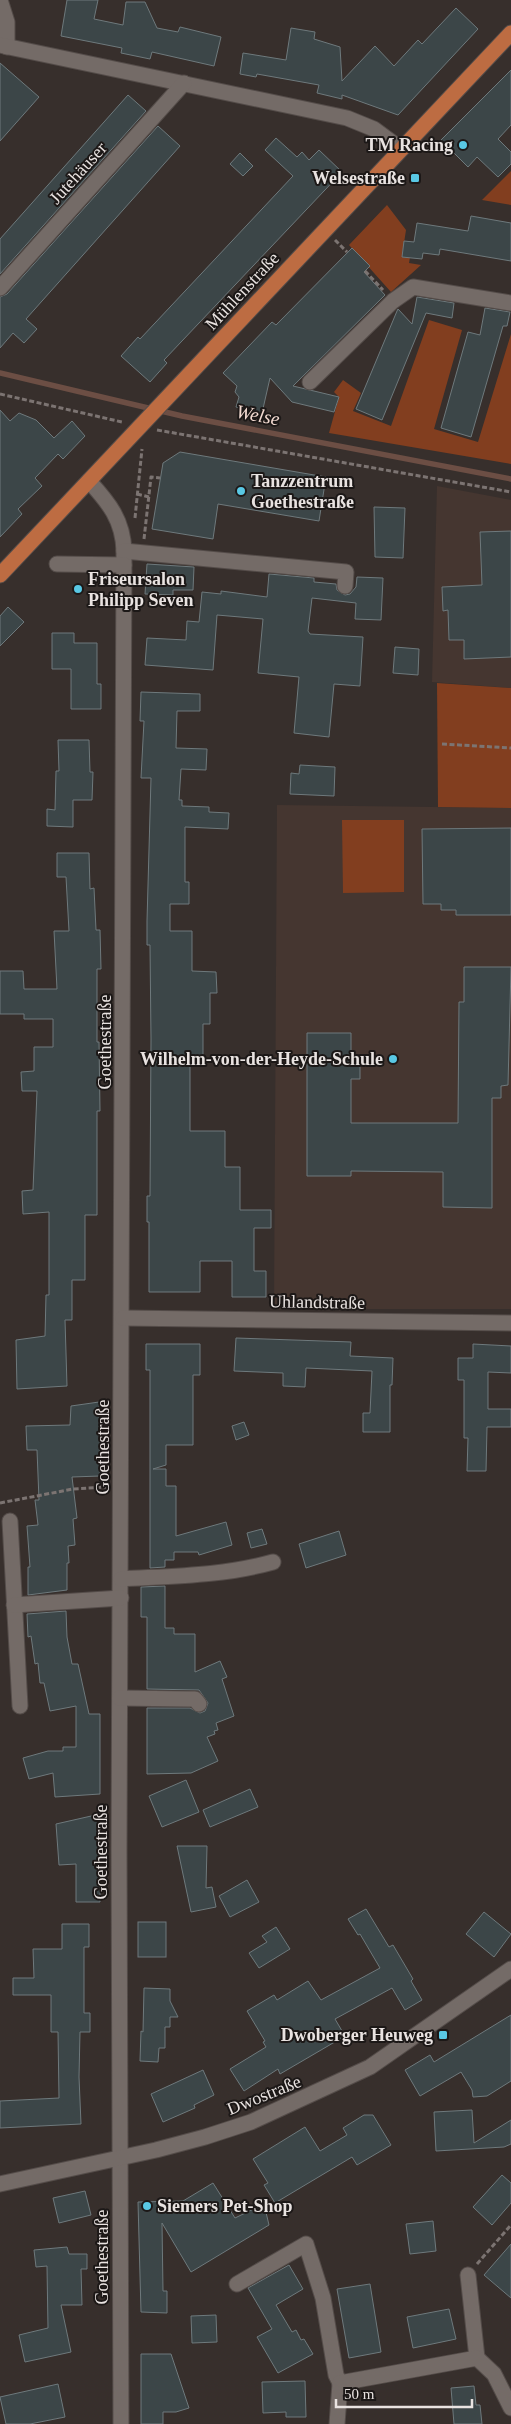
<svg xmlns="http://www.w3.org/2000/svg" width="511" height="2424" viewBox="0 0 511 2424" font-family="Georgia,serif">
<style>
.built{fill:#453630}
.green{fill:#823e1f}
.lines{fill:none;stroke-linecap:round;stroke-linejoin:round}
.stream{stroke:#6c4e44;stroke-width:5.5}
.building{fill:#3c4648;stroke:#6e797c}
.minor-casing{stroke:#544c49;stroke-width:17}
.major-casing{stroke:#544c49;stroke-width:17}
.path{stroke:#7c7472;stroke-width:3;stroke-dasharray:5 2.5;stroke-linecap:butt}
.minor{stroke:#746b67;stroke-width:15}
.major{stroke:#bd6c42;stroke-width:15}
.poi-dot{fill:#59c8e4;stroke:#1c1817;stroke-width:2}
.labels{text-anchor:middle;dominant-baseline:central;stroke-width:4;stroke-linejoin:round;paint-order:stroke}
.poi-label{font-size:18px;font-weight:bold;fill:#e9e3e1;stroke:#1c1817;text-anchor:end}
.street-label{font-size:18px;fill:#e9e3e1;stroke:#1c1817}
.water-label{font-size:19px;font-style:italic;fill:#f3dbd2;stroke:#1c1817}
</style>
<rect width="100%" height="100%" fill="#372f2c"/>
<!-- built -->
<g class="built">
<path d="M437,486l74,14v188l-79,-6z"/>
<path d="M277,805l234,3v501h-237z"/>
</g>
<!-- green -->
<g class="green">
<path d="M511,171v34l-29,-5z"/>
<path d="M387,205l19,25 -4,26 8,1 -1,6 12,2 -30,27 -42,-47z"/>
<path d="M429,320l33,10 -28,99 44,13 33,-108v130l-182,-31 10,-36 -5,-5 9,-12 18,13 -8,18 38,15z"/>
<path d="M437,683l74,5v120l-73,-1z"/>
<path d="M342,820h62v72l-61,1z"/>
</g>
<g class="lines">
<!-- stream -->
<path class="stream" d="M0,373l182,43 329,63"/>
</g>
<!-- building -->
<g class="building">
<path d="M67,0h31l-4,19 29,6 3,-23h19l12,26 21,4 2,-5 41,10 -7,29 -62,-14 -2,7 -29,-6 1,-5 -61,-12z"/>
<path d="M456,8l22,21 -80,86 -56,-20v4l-25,-6 2,-8 -62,-11 -1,3 -16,-3 3,-21 43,7 5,-32 24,4 -1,7 26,8 2,34 33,-35 19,20 24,-26 4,4z"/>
<path d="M0,63l39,34 -39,44z"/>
<path d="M511,70v55l-13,14 13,13v12l-13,13 -21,-20 -9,10 -27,-27z"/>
<path d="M128,95l18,16 -146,163v-35z"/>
<path d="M158,126l22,20 -154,173 11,10 -13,14 -11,-10 -13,15v-51l7,-3z"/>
<path d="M276,138l21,19 5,-5 7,8 10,-10 23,22 -178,188 3,3 -17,19 -29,-26 17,-19 2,2 153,-163 -28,-26z"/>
<path d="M240,153l13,13 -10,10 -13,-12z"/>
<path d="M471,216l40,7v38l-71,-12 -1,6 -16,-2 -1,6 -20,-2 2,-16 10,1 3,-19 51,8z"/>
<path d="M352,248l18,18 -6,6 21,23 -92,91 46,11 -5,15 -42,-10 -22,-24 -8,35 -26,-6 3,-10 -4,-5 2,-6 -14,-13 49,-51 4,3z"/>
<path d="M417,297l37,6 -2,15 -26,-5 -44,107 -26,-11 41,-98 1,-2 14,15z"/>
<path d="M485,308l25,4 -3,14h-4l-32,111 -30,-9 27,-96 12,3z"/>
<path d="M0,410l10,11 9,-8 17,7 18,18 18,-17 13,15 -22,23 -5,-5 -23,24 7,8 -24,23 4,5 -22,23z"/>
<path d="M180,452l146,25 -7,44 -101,-17 -5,35 -61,-10 11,-66z"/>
<path d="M374,507l31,1 -2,50 -28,-1z"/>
<path d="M511,531v126l-47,2v-19h-15l-1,-30 -5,1 -1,-24 40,-2 -2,-53z"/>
<path d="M147,564l47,3 -1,23h-20v5l-28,-1z"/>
<path d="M269,574l45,4v4l22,2 1,6 8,5 5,-1 6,-7 1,-10 26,1 -2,42 -26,-1 1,-16 -44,-5 -4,33 2,3 53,3 -3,49 -26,-2 -5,53 -35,-4 5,-56 -41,-4 5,-54 -46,-4 -4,55 -68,-5 2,-27 39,2 1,-19 12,1 3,-30 19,2v-3l46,6z"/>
<path d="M8,607l16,15 -24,24v-30z"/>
<path d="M52,633h22v10h23v41h4v25h-30v-40h-19z"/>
<path d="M395,647l24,2 -1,26 -25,-2z"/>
<path d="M141,692l59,2v17h-23l-1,37 31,1 -1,21 -25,-1 -2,31h3v6l27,1v5l20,1 -1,16 -43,-2v55h4v22h-19v27h22v40l24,1 1,21h-7v31h-7v41h-13v66h35v36h15v43h31v18h-17v43h12v26h-34v-36h-32v31h-51v-70h-2v-26h3l1,-157 -1,-94h-3v-24l4,-143h-10l3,-57h-4z"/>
<path d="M58,740h31l1,32h3l-1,28h-19v27l-26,-1v-17l8,1 1,-39h3z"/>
<path d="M300,765l35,2 -1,29 -44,-2 1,-21 8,1z"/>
<path d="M511,828v87h-55v-5h-15v-6h-18l-1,-75z"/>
<path d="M57,853h32l1,36 4,-1 2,42h4l1,39h-4v73h2l1,69h-3v104h-12v65h-13v40h-7l2,66 -50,3 -1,-49 29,-4 1,-41h3v-83l-26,2 -1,-23 11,-1 4,-99h-15l-1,-19 13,-1v-24h19v-28h-29v-5h-24v-43h23l1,18h33l-3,-58h15l-3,-54h-9z"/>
<path d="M464,967h47l-3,118 -7,1v12h-9v110l-49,-1v-35l-92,-1v5h-44v-143h44v27h9v19h-9v44h107l1,-121h5z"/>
<path d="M236,1338l115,4 -1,14 43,2 -1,27h-2v47h-27v-19h7l2,-42 -66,-3 -1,19 -22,-1v-13l-49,-2z"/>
<path d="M146,1344h54v31h-7v70h-27v20l-13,4h13v17h10v50l50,-14 6,23 -33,10 -1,-3h-24v8h-9v7l-15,1v-198h-4z"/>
<path d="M473,1344l38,2v27l-23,-1v37h23v18h-24l-1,44h-19l1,-33h-4v-58h-6v-22h15z"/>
<path d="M99,1402l1,74 -28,1 5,41 -4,1 2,26 -7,1 1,17h-2v27l-39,5v-28h2l-3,-41 11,-1 -3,-25h4l-2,-50h-10l-1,-24 44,-1 1,-19z"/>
<path d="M244,1422l5,13 -13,5 -4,-14z"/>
<path d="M262,1529l5,15 -16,4 -4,-15z"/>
<path d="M339,1531l7,24 -40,13 -7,-24z"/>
<path d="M165,1586v42h9v6h21v38l25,-11 7,16 -5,2 12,37 -18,7 2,7 -4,1 1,3 -8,3 11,24 -27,12 -44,1v-66h43l10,5 5,-2 3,-8 -9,-13 -52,-1v-72h-6v-30z"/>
<path d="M66,1611l1,26 5,27h6l11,50h11v80l-45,3 -2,-24 -24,6 -6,-21 25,-7h15v-4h13v-41l-26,5 -6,-28h-4l-2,-20 -3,1 -4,-28 -3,1 -1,-23z"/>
<path d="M186,1780l13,32 -37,15 -13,-31z"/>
<path d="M250,1789l8,18 -48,20 -7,-17z"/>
<path d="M100,1814v88h-24v-38l-17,1 -3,-41z"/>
<path d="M177,1846h30l-1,42 6,-1 4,20 -25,5z"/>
<path d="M247,1880l12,22 -29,15 -11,-21z"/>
<path d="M366,1909l23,38 4,-2 20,34 -2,2 11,19 -17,10 -13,-22 -57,31 10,17 -65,38 -2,-5 -34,22 -14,-22 36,-22 -3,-5 2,-1 -18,-30 27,-16 3,5 31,-19 13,19 59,-32 -20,-34 -2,1 -10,-16z"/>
<path d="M484,1912l27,22 -17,23 -28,-23z"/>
<rect x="138" y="1922" width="28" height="35"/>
<path d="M62,1924h27v23h-5v66h6v19h-10l-1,45 2,47 -81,4v-27l59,-3 -1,-66h-7v-37h-38v-17h21l-1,-29h29z"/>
<path d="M276,1927l14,22 -31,19 -10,-15 18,-11 -5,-6z"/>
<path d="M144,1988l26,1v12l8,16h-8v10h-5v21h-6l-1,14 -18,-1 1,-30 2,1z"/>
<path d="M511,2015v66l-24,15 -14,1 -1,-7 -11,-18 -41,24 -15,-26 25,-15 4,7z"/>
<path d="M203,2070l11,25 -20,10 1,3 -32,14 -12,-28z"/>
<path d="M472,2110l2,33 37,-23v24l-7,3 -68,4 -2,-39z"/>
<path d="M364,2115h9l18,30 -34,20 -5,-8 -77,46 -11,-18 4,-2 -15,-24 52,-32 15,24 27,-16 -4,-7z"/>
<path d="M502,2175l9,8v20l-19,22 -19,-18z"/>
<path d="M213,2183l22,35 29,-14 5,21 -78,47 -29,-49 1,68h4v22l-26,-1 -3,-110 45,-1z"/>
<path d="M85,2191l6,24 -32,8 -6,-25z"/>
<path d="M433,2221l3,30 -26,3 -4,-30z"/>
<path d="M511,2244v54l-27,-23z"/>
<path d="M67,2247l2,7h18v15h-6l1,36h-21l10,47 -46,10 -6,-27 29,-7 -1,-62 -11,1 -2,-17z"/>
<path d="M289,2265l14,24 -27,16 16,27 4,-2 5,10 3,-1 9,15 -35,19 -21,-36 15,-8 -24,-41z"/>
<path d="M370,2284l11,68 -32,6 -12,-69z"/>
<path d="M449,2309l7,30 -43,9 -6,-31z"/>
<path d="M216,2315l1,27 -25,1 -1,-27z"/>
<path d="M141,2354h30l18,54 -13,4h-13v12h-22z"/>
<path d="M305,2381l1,36h-20v-5l-23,1 -1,-31z"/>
<path d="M58,2384l7,33 -35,7h-24l-6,-27z"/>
<path d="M474,2386l2,19h4l2,19h-28l-3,-36z"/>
</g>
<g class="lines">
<defs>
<g id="minor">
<path d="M0,0l7,22v25"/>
<path d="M0,45l347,73 27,11 27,20"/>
<path d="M0,288l184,-205"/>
<path d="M310,382l83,-81 20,-14 98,16"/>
<path d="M89,481c20,22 34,39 35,70l-5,1299 2,574"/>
<path d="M124,551l222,21 -1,14"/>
<path d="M57,564l67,1"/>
<path d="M123,1318l388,5"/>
<path d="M10,1521l10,185"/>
<path d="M121,1579c51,-3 102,-3 152,-17"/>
<path d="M14,1605l107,-7"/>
<path d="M120,1698l68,1h7l4,5"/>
<path d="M0,2184l156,-34 49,-13 46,-15 119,-55 141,-98"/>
<path d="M468,2275l9,83"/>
<path d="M237,2284l69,-40 17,54 13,77 4,8"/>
<path d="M337,2424l3,-41 137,-25 17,16 17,34"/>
</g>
<path id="major" d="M0,575l511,-542"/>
</defs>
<!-- minor casing -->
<use href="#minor" class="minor-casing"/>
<!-- major casing -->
<use href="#major" class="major-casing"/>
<!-- path -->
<g class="path">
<path d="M335,240l12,12"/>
<path d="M365,271l18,19"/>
<path d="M0,394l122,28"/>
<path d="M157,430l354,62"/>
<path d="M137,494l12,3"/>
<path d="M135,518l7,-69"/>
<path d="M144,539l7,-62 9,1"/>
<path d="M442,744l69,4"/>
<path d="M0,1503l73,-14 33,-2"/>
<path d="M477,2264l34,-39"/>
</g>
<!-- minor -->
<use href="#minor" class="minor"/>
<!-- major -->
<use href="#major" class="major"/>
</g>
<!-- markers -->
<g class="poi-dot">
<circle cx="463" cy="145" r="5"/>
<rect x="410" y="173" width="10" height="10" rx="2.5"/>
<circle cx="241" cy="491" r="5"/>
<circle cx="78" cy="589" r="5"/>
<circle cx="393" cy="1059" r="5"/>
<rect x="438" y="2030" width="10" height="10" rx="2.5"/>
<circle cx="147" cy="2206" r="5"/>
</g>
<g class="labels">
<!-- poi labels -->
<g class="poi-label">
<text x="453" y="145">TM Racing</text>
<text x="405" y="178">Welsestraße</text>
<text x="251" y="481" text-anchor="start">Tanzzentrum<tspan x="251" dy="21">Goethestraße</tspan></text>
<text x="88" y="579" text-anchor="start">Friseursalon<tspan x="88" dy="21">Philipp Seven</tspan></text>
<text x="383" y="1059">Wilhelm-von-der-Heyde-Schule</text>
<text x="433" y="2035">Dwoberger Heuweg</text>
<text x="157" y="2206" text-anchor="start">Siemers Pet-Shop</text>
</g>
<!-- street labels -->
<g class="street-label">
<text transform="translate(78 173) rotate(-48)">Jutehäuser</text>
<text transform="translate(242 291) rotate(-47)">Mühlenstraße</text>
<text transform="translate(105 1042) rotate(-90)">Goethestraße</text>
<text transform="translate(317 1302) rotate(1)">Uhlandstraße</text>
<text transform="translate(103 1447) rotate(-90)">Goethestraße</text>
<text transform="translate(101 1852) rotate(-90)">Goethestraße</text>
<text transform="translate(264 2095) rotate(-22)">Dwostraße</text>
<text transform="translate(102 2257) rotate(-90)">Goethestraße</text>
</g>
<!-- water labels -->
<g class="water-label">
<text transform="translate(258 415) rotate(11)">Welse</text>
</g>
</g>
<!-- scale -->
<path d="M336 2399v8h136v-8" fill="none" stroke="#e9e3e1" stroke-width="2.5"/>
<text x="344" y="2399" font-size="15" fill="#e9e3e1" stroke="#1c1817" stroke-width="4" paint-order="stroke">50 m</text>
</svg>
